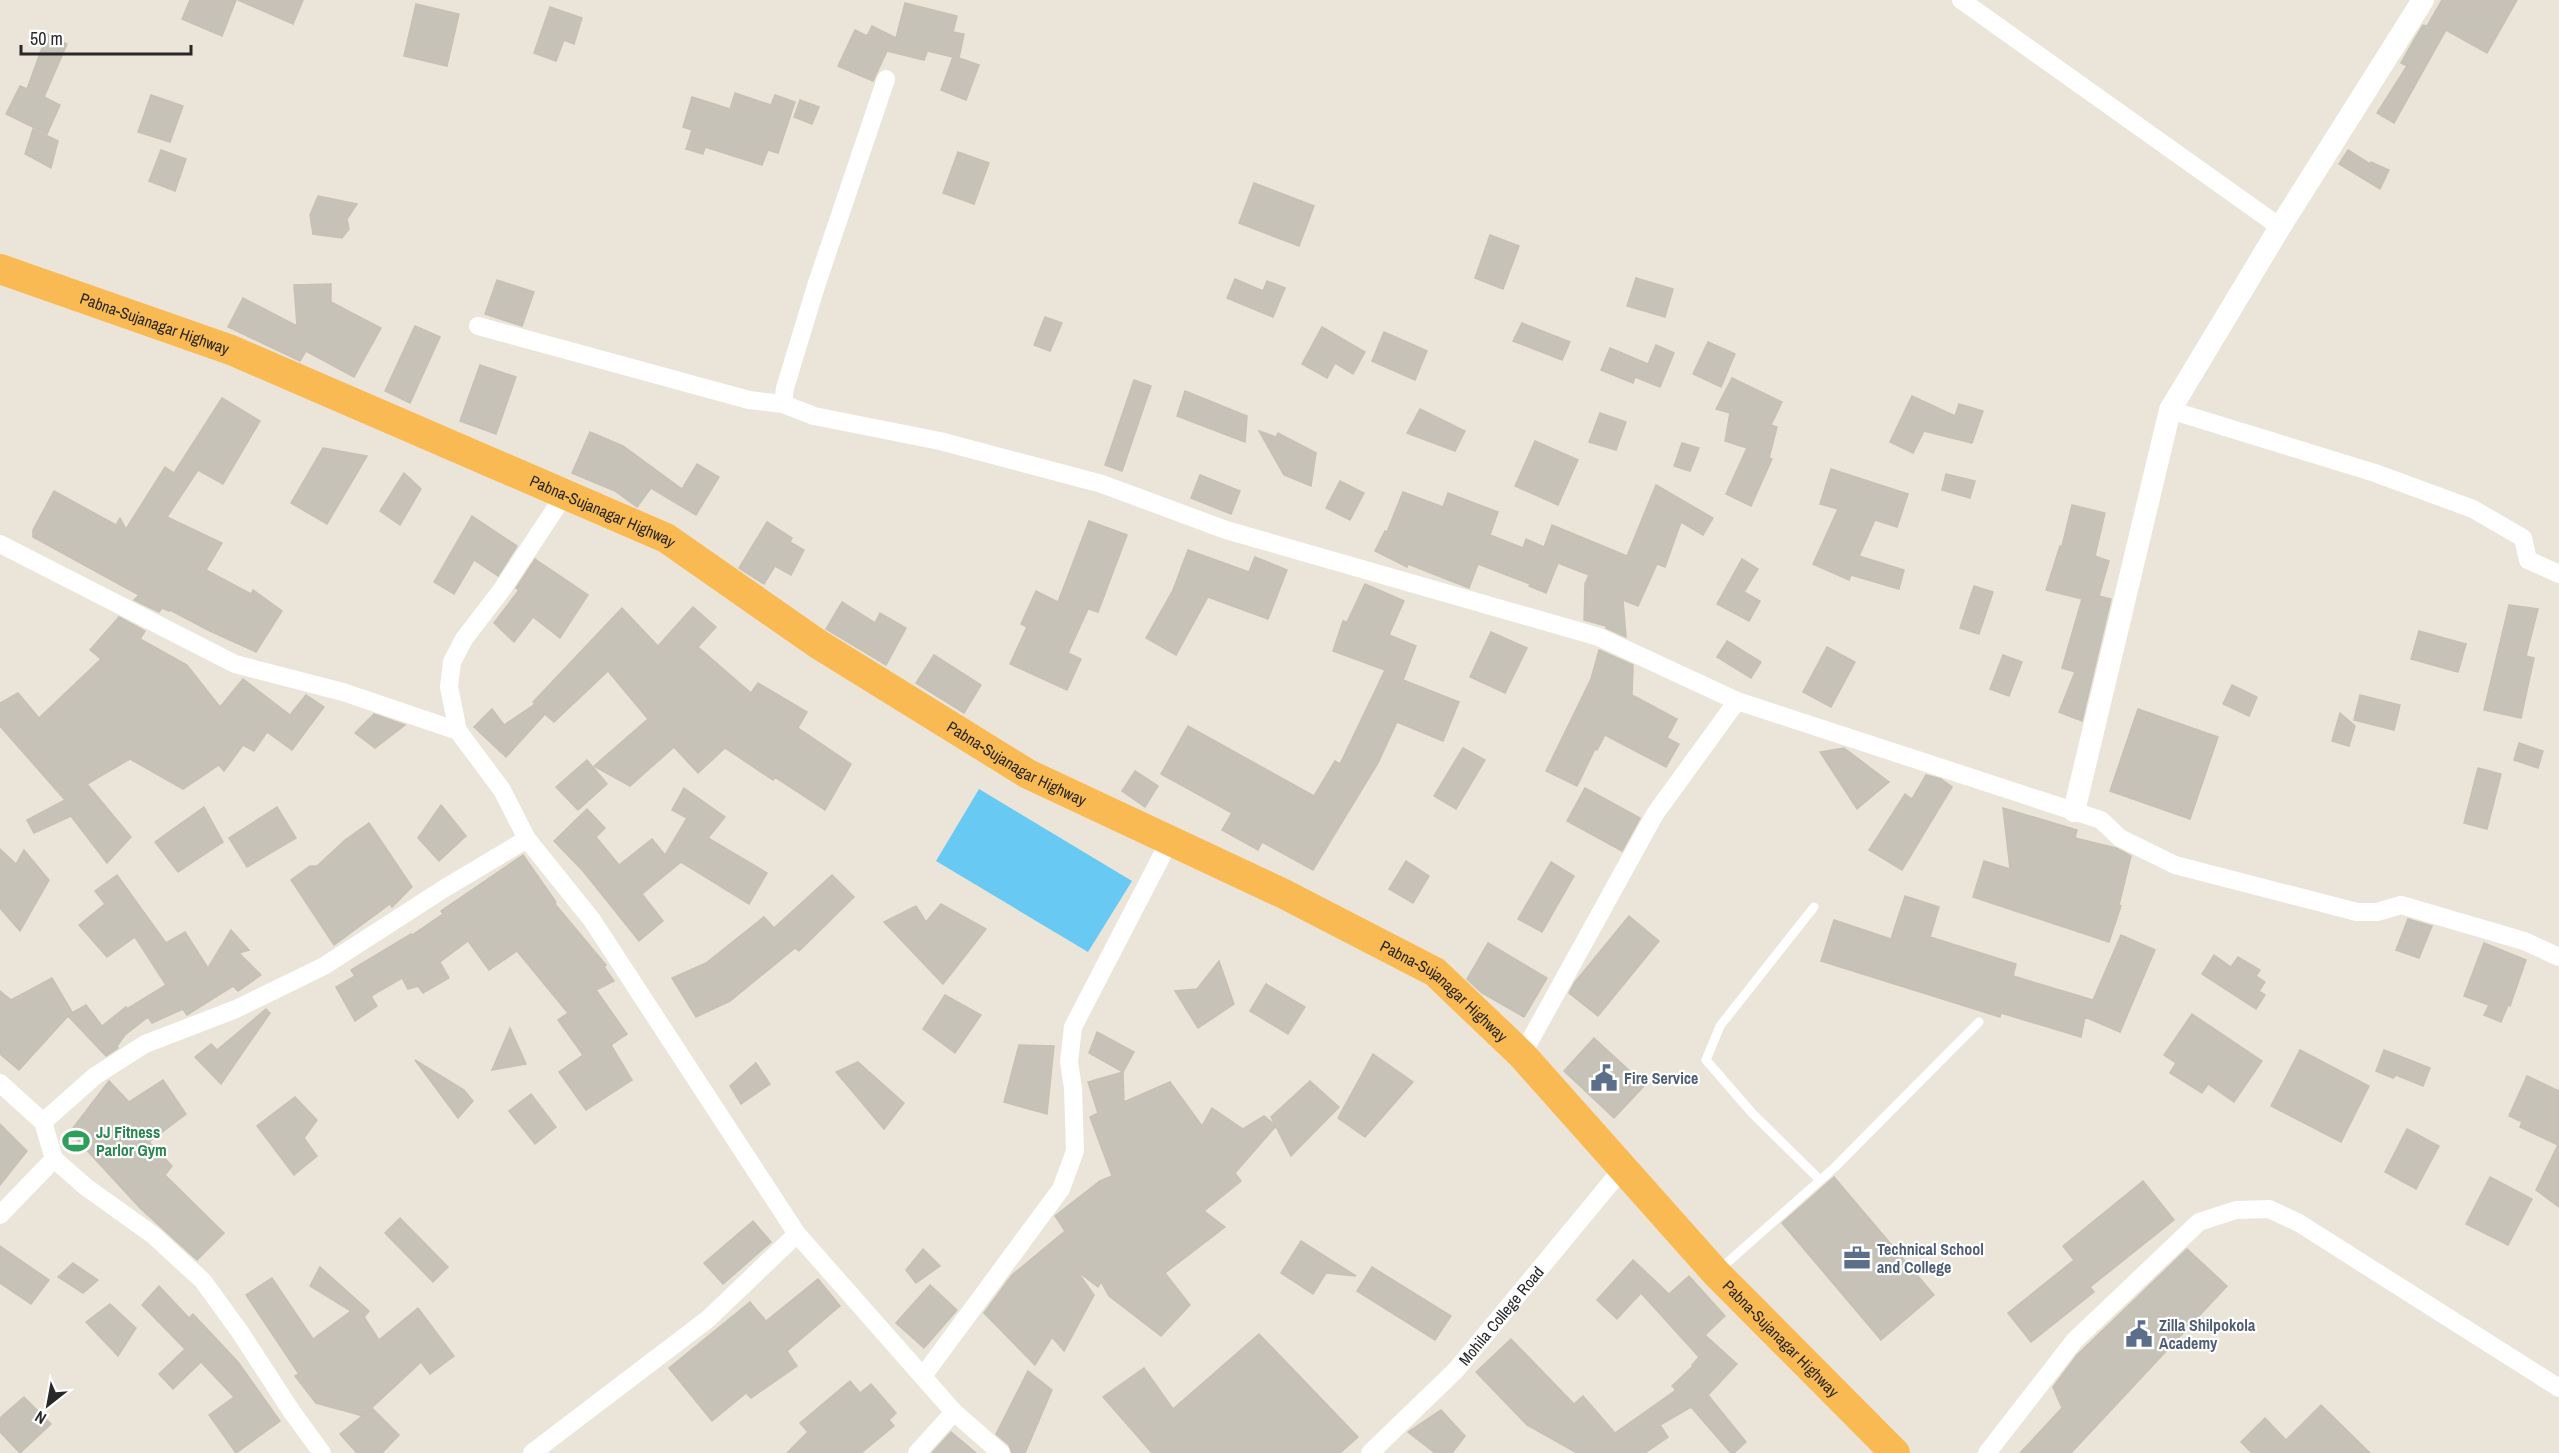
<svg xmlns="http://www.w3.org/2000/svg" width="2559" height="1453" viewBox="0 0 2559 1453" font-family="'Archivo Narrow',sans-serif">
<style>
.water{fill:#68caf2}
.building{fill:#c6c2b8;stroke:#c7c0b3;stroke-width:1.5}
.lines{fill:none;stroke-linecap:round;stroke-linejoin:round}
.service{stroke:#fff;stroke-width:9}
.minor{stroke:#fff;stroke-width:18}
.tertiary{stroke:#fff;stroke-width:22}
.trunk{stroke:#faba53;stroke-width:30}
.labels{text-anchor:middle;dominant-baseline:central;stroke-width:4.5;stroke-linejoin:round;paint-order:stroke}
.street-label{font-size:16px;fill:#282828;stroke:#fff}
.service-label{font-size:16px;font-weight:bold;fill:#4e5e75;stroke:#fff;text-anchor:start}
.leisure-label{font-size:16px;font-weight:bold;fill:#27864d;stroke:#fff;text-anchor:start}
</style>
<rect width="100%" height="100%" fill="#ebe4d9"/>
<!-- water -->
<path class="water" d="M979,789l153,92 -44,71 -152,-91z"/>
<!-- building -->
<g class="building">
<path d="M190,0h46l-14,36 -40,-17z"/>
<path d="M238,0h65l-10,24z"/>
<path d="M2442,0h75l-30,53 -41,-23 -52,93 -17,-10 30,-47 -6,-3 13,-23 9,-15 4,1z"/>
<path d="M905,3l52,13 -4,16 11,2 -5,24 20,7 -13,35 -25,-10 12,-33 -30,-7 4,2 -3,8 -37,-9 -14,30 -35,-15 17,-36 12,6 5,-10 24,12z"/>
<path d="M416,4l43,10 -12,52 -43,-10z"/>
<path d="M550,7l32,11 -8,26 -10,-4 -8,21 -22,-8z"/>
<path d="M47,34l20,10 -23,53 16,8 -13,29 -41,-20 14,-28 7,3z"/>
<path d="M735,93l36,12 4,-10 20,7 -17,51 -10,-3 -6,15 -57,-18 -2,7 -17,-5 6,-19 -9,-3 9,-30 38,12z"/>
<path d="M151,95l32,11 -13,36 -32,-10z"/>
<path d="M800,100l19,7 -7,17 -18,-7z"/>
<path d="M33,129l25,12 -7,27 -26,-14z"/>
<path d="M161,150l25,9 -11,32 -26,-10z"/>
<path d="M2348,150l22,14 1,-2 18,8 -9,19 -41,-25z"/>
<path d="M958,152l31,11 -15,41 -31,-11z"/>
<path d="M1254,183l60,23 -15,40 -60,-23z"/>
<path d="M318,196l39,8 -10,15 2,10 -7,9 -29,-4 -3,-19z"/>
<path d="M1490,235l29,11 -16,43 -28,-11z"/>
<path d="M1636,278l37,11 -8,28 -38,-11z"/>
<path d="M1235,279l28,12 4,-10 18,7 -12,29 -46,-19z"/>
<path d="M497,280l37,12 -12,34 -37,-12z"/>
<path d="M331,284v18l50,26 -27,49 -48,-26 -6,10 -72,-34 15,-29 54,28 -3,-41z"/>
<path d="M1045,317l17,6 -12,28 -16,-6z"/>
<path d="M1522,323l48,19 -8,18 -49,-19z"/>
<path d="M415,326l25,11 -30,66 -25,-12z"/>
<path d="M1322,327l43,25 -12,22 -18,-11 -8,15 -25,-14z"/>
<path d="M1384,332l43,19 -12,29 -43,-19z"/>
<path d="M1708,342l27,12 -14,33 -28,-13z"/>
<path d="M1656,345l18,8 -14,34 -25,-10 -2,6 -32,-13 9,-22 38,16z"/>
<path d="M480,365l36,12 -20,57 -36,-13z"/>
<path d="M1732,378l50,24 -11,23 6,2 -8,31 3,1 -21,47 -25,-12 21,-46 -22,-7 5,-28 -14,-4z"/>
<path d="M1134,380l17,6 -29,85 -17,-6z"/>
<path d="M1185,391l62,25 -2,26 -68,-26z"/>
<path d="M1912,396l43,20 4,-12 24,7 -11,32 -48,-12 -11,22 -23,-11z"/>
<path d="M222,398l38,23 -37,63 -25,-14 -31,47 55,26 -16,27 45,24 2,-4 29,21 -26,41 -46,-21 -40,-21 -1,1 -7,-3 -3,4 -25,-12 5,-5 -106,-58v-7l21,-39 62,34 4,-7 6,11 39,-62 9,6z"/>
<path d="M1420,409l45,22 -10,20 -48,-18z"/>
<path d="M1600,413l26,9 -10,28 -27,-8z"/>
<path d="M1259,431l17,6 2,-4 38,20 -5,33 -27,-11z"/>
<path d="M590,432l33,14 59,43 15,-25 22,13 -23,38 -45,-27 -14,19 -22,-16 -43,-18z"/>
<path d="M1535,441l43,19 -20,45 -43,-19z"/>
<path d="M1682,443l17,5 -9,23 -16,-5z"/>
<path d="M323,448l44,8 -40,68 -36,-21z"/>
<path d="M1831,469l77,25 -11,33 -22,-7 -16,36 45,14 -5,19 -48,-14 -2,5 -36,-16 25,-55 -18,-5z"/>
<path d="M404,473l17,16 -21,36 -20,-14z"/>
<path d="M1946,474l29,7 -5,17 -28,-8z"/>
<path d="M1200,475l40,16 -9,23 -40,-16z"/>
<path d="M1340,481l24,12 -14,27 -24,-12z"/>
<path d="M1656,485l57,33 -10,17 -22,-13 -16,45 -8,-3 -19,42 -15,-6 3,37 -20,-9v-2l-22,-6 1,-36 4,-9 -31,-12 -12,30 -17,-7 1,-2 -52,-20 -9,24 -61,-24 -1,3 -32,-16 10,-20 2,1 16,-40 40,15 5,-14 50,19 -8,23 33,13 3,-9 18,8 8,-22 75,31z"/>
<path d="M2072,505l33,8 -10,43 14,5 -10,35 12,3 -29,122 -23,-9 16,-40 -13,-4 20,-69 -36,-9 14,-44h2z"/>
<path d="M472,516l45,30 -19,30 -24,-16 -20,34 -20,-12z"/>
<path d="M1089,521l38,14 -29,77 -10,-3 -20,44 13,6 -14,31 -57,-26 17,-37 -6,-3 15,-33 22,11z"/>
<path d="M767,522l25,16 -2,4 14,8 -13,25 -16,-9 -11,18 -25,-16z"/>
<path d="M1188,550l61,22 6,-15 32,13 -19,49 -60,-22 -32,58 -30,-17 27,-48z"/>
<path d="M535,559l53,36 -28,43 -27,-21 -19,25 -20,-19 25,-33 -3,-2z"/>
<path d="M1742,559l16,10 -14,23 16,9 -11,20 -32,-17z"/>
<path d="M1365,584l39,17 -15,34 27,11 -13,34 56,22 -16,39 -46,-19 -19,41 -65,107 -51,-28 -4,8 -36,-20 10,-17 -71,-39 27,-48 126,70 21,-35 5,3 45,-94 -52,-19 10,-30 4,1z"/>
<path d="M1974,586l19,6 -14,42 -19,-6z"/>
<path d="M842,602l33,21 5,-10 26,15 -20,37 -60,-36z"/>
<path d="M2509,605l29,4 -12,47 8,2 -13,60 -37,-8z"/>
<path d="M693,607l23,20 -18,20 53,46 7,-10 49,29 -9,16 53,36 -26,46 -50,-33 -2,3 -48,-32 -27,25 -24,-26 -44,39 -36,-20 54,-47 -40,-48 -54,51 -9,-8 -39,43 -32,-30 18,-18 12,16 31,-21 -2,-2 89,-94 36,38z"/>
<path d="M119,617l26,14 -5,8 47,26 33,42 23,-28 47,36 16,-20 18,12 -32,43 -25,-18 -13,19 -11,-6 -19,26 -5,-6 -36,24 -53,-30 -43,25 44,53 -24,26 -36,-47 -37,17 -7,-13 38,-20 -65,-74v-23l18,-10 21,25 62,-59 -11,-9z"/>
<path d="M2419,631l47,13 -8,28 -47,-13z"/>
<path d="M1491,632l36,16 -22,45 -35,-16z"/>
<path d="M1727,641l34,21 -10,16 -34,-21z"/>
<path d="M1827,647l28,15 -24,45 -28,-15z"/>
<path d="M1599,650l34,15 -1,30 45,24 -10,19 12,6 -13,23 -61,-32 -8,15 -2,-1 -18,37 -31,-15 45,-92z"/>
<path d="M934,655l47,30 -17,28 -48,-30z"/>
<path d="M2003,655l19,7 -13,34 -19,-7z"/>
<path d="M2232,685l25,12 -8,19 -26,-12z"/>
<path d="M2360,695l40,10 -6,25 -40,-10z"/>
<path d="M2138,709l80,28 -28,82 -80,-28z"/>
<path d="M2340,713l15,13 -6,20 -17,-5z"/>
<path d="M374,714l31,11 -30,23 -20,-15z"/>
<path d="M2519,743l24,8 -5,17 -24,-8z"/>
<path d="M1463,748l22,12 -29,49 -22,-13z"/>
<path d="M1844,748l45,34 -32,27 -37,-57z"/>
<path d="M587,760l20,24 -29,26 -22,-23z"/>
<path d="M2478,768l23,6 -14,55 -23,-6z"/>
<path d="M1135,771l23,15 -13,21 -23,-16z"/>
<path d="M1926,775l15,4 11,8 -50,83 -33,-20 36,-56 7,5z"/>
<path d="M684,788l41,29 -17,21 59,35 -18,31 -68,-42 -39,32 21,27 -24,20 -56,-70 -29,-30 33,-32 18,19 -9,9 23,28 33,-26 13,16 22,-37 -15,-8z"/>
<path d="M1585,788l55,30 -18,33 -55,-30z"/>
<path d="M441,805l25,31 -27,25 -21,-23z"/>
<path d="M204,807l19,35 -45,30 -23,-30z"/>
<path d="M277,807l19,31 -49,29 -18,-29z"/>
<path d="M2003,808l74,22 -2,8 41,10 15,8 -12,49 2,1 -12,36 -136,-45 11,-36 26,8z"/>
<path d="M369,823l43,64 -20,20 -2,-3 -56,41 -43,-65 19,-14h7l28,-26z"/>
<path d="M0,849l16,15 8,-14 25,30 -29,51 -20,-23z"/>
<path d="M523,855l33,47 -1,2 51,61 -2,2 10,14 -18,9 31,44 -16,11 21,35 -46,30 -27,-38 24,-17 -25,-35 10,-7 -51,-62 -28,19 -21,-29 -28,21 9,16 -26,15 -5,-7 -10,3 -6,-11 -31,18 6,10 -22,15 -19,-34 19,-11 -4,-6 60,-36 1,1 31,-21 -2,-3z"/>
<path d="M1406,861l23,15 -16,27 -24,-14z"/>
<path d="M1551,862l23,14 -32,56 -24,-13z"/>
<path d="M117,875l49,68 19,-11 23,36 23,-38 18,20 -10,3 22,22 -23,16 -5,-5 -46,29 -4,-6 -31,14 -4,-6 -23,18 -8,11 1,2 -12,8 -38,-40 -49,54 -19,-16v-63l11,9 41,-22 20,34 -2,2 16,-9 16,21 24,-19 1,2 39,-24 -31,-48 -28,20 -28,-32 26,-21 -10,-13z"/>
<path d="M832,875l22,22 -55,54 -4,-3 -65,53 -34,16 -24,-39 34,-15 58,-46 10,11z"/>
<path d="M1905,896l34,11 -9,30 86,27 -3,12 80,24 28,-65 34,15 -35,82 -35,-15 -4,20 -80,-24 -1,4 -179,-56 13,-41 57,19z"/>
<path d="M941,904l45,25 -43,55 -59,-62 32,-16 10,16z"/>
<path d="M1629,916l30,25 -61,75 -29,-23 6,-11z"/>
<path d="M2408,919l24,7 -13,32 -23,-8z"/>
<path d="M1488,943l59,35 -23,39 -42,-24 -15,-14z"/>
<path d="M2484,943l42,17 -16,46 -2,-1 -7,17 -17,-7 5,-10 -25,-9z"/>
<path d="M2214,955l17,12 7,-10 22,13 -4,6 9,6 -6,9 6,4 -9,14 -54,-35z"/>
<path d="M1219,961l15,43 -36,24 -23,-37 22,-2z"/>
<path d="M1266,984l39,23 -17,27 -38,-23z"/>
<path d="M945,995l36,20 -26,38 -32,-24z"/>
<path d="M266,1009l4,4 -49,71 -26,-27 16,-13 6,6z"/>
<path d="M2192,1014l70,47 -28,41 -26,-18 -6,9 -32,-20 6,-10 -12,-8z"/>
<path d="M510,1028l16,36 -34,6z"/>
<path d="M1097,1032l37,20 -11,20 -34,-19z"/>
<path d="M1594,1038l51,47 -31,33 -50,-47z"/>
<path d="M1019,1045l35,1 -7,68 -43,-12z"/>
<path d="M2300,1050l69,36 -28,56 -70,-36z"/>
<path d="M2384,1050l46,18 -7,18 -27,-11 -3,3 -17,-7z"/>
<path d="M1373,1054l40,28 -48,55 -27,-19z"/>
<path d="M415,1060l49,30 9,11 -15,17z"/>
<path d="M858,1062l46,41 -20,26 -48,-57z"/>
<path d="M756,1063l14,21 -29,20 -11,-18z"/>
<path d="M1123,1072l1,30 46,-20 32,44 10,-18 31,21 21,-13 12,10 -41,47 6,8 -37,30 21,16 -60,46 25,32 -29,31 -52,-40 -8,-14 -3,5 -21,-16 17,24 -30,56 -12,-14 -17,28 -51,-52 28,-38 53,-44 -10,-15 45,-35 12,-5 -22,-59 8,-4 -10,-31z"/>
<path d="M2527,1076l32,15v116l-23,-17 22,-45 -38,-18 2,-5 -13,-6z"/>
<path d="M163,1080l23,34 -37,28 23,24 -7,9 59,58 -27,27 -57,-52 -70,-76 39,-51 20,21z"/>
<path d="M1310,1081l29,26 -48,49 -20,-39z"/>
<path d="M531,1094l25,33 -21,17 -26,-33z"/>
<path d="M295,1097l22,23 -13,18 13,18 -23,19 -37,-49z"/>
<path d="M0,1124l27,27 -27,34z"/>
<path d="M2407,1129l32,17 -23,43 -31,-17z"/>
<path d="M1834,1177l100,118 -53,45 -99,-117z"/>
<path d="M2490,1177l42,22 -24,46 -42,-21z"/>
<path d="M2143,1181l31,39 -84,67 4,5 -63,50 -23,-29 66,-53 -11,-14z"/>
<path d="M400,1218l48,49 -15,15 -48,-49z"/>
<path d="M753,1221l18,21 -48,42 -19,-21z"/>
<path d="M1301,1241l55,35 -30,-3 -13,21 -32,-21z"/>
<path d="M0,1246l49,34 -18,24 -31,-21z"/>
<path d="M923,1249l17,17 -24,17 -10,-13z"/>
<path d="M2187,1249l40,37 -156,167h-51l42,-45 -9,-21 24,-32z"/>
<path d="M1633,1260l36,34 20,-18 36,40 -20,19 32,29 -29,31 38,47 -12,11h-3l-40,-46 -31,18 8,12 -23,16h-68l-50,-28 -51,-53 35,-33 63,65 9,-8 32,37 61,-43 -4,-4 21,-20 -1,-1 7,-8 -58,-64 -24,26 -20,-19z"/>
<path d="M73,1263l25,17 -15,13 -25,-16z"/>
<path d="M320,1267l49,44 -5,6 15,23 39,-32 36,48 -24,18 -9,-12 -58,54 -47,-13 -21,-27 4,-2 -53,-79 26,-17 41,61 38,-28 -41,-25z"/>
<path d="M1372,1267l79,49 -16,24 -78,-49z"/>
<path d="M818,1279l22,27 -53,45 10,15 -46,32 -5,-5 -34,28 -43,-53 81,-66 16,19z"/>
<path d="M930,1285l27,25 -33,38 -28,-25z"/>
<path d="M159,1286l30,32 4,-4 45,48 42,59 -44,32 -27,-38 25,-18 -33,-35 -28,27 -14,-15 26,-25 -43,-44z"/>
<path d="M110,1304l26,24 -18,28 -32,-34z"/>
<path d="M1259,1334l99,103 -18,16h-188l-49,-56 41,-29 29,41z"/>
<path d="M1028,1371l24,19 -27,63h-13l-3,-8 -13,-11z"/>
<path d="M850,1381l10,12 11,-9 25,29 -7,7 5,6 -33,27h-74l21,-21 -8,-9z"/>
<path d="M24,1397l27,27 -31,29 -20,-21v-14z"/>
<path d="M2321,1405l49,48h-118l-11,-11 24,-24 21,22z"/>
<path d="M372,1408l27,27 -17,18h-25l-17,-19z"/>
<path d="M1441,1410l24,26 -13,17h-17l-27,-21z"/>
<path d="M951,1432l25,21h-44z"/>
</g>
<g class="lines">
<!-- service -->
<g class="service">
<path d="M1814,907l-94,119 -14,34 46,53 68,67"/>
<path d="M1720,1269l114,-101 145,-146"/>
</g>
<!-- minor -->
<g class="minor">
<path d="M1961,0l319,227"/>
<path d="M886,79l-70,207 -31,102 -2,16 31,12 126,25 162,43 124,46 373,107 138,64 364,119 19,18 55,27 182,47h20l24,-7 123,36 35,16"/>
<path d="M478,326l271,74 34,4"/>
<path d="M2170,410l205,63 98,36 50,29 5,22 31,14"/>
<path d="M0,544l235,120 108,28 115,39 44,59 25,49 65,81 205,314 157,178 47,41"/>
<path d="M458,731l-9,-44 3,-25 12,-23 39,-51 62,-94"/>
<path d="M1522,1055l133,-241 82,-113"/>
<path d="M0,1083l43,39 11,37 32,28 67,48 50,46 37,51 52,80 30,41"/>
<path d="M43,1122l52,-46 50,-32 91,-35 88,-43 121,-78 82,-49"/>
<path d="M0,1215l54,-56"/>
<path d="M923,1376l138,-187 14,-38 -2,-63 -4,-26 4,-35 96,-185"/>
<path d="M532,1453l176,-134 89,-85"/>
<path d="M917,1453l37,-41"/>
<path id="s1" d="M1370,1453l86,-83 167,-202"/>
<path d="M1987,1453l87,-112 125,-119 37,-12 33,-1 30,14 260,165"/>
</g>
<!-- tertiary -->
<path class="tertiary" d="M2074,811l96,-401 110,-183 143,-227"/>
<!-- trunk -->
<path class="trunk" id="s2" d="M0,269l231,81 435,188 152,106 210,130 256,120 151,78 87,83 194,218 179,180"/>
</g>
<!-- icons -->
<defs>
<symbol id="civic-bare" viewBox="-9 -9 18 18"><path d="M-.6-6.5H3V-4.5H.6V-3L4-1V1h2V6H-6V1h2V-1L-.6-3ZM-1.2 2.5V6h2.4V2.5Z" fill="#5c6f8a" stroke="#fff" stroke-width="2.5" paint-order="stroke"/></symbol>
<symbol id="stadium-bare" viewBox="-9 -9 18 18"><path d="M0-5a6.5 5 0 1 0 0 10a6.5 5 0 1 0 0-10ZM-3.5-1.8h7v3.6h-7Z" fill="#2e9e5b" stroke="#fff" stroke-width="2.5" paint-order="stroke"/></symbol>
<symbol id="office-bare" viewBox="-9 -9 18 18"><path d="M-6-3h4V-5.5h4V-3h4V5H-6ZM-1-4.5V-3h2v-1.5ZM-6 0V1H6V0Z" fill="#5c6f8a" stroke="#fff" stroke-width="2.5" paint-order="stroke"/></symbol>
</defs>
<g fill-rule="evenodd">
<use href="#civic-bare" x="1585" y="1059" width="38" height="38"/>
<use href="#stadium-bare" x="57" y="1122" width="38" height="38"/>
<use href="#office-bare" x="1838" y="1239" width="38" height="38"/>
<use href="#civic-bare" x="2120" y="1315" width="38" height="38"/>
</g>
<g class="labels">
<!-- street labels -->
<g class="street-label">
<text stroke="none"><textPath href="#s2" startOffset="164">Pabna-Sujanagar Highway</textPath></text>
<text stroke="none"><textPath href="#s2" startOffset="650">Pabna-Sujanagar Highway</textPath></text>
<text stroke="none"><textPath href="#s2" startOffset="1136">Pabna-Sujanagar Highway</textPath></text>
<text stroke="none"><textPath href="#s2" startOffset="1622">Pabna-Sujanagar Highway</textPath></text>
<text stroke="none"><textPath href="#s1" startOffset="190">Mohila College Road</textPath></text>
<text stroke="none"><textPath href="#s2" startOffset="2108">Pabna-Sujanagar Highway</textPath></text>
</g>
<!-- service labels -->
<g class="service-label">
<text x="1624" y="1078">Fire Service</text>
<text x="1877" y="1249">Technical School<tspan x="1877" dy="18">and College</tspan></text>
<text x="2159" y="1325">Zilla Shilpokola<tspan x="2159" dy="18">Academy</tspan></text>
</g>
<!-- leisure labels -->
<g class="leisure-label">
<text x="96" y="1132">JJ Fitness<tspan x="96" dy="18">Parlor Gym</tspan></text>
</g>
</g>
<!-- north arrow -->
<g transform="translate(48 1405) rotate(211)" stroke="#ffffff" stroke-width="4.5" paint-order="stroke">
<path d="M0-4.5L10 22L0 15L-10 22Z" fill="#282828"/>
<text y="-9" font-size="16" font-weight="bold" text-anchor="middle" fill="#282828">N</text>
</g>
<!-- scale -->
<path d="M21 45v9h170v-9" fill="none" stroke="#282828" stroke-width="3"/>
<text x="30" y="45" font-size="18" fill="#282828" stroke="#ffffff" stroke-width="4.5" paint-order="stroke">50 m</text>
</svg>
